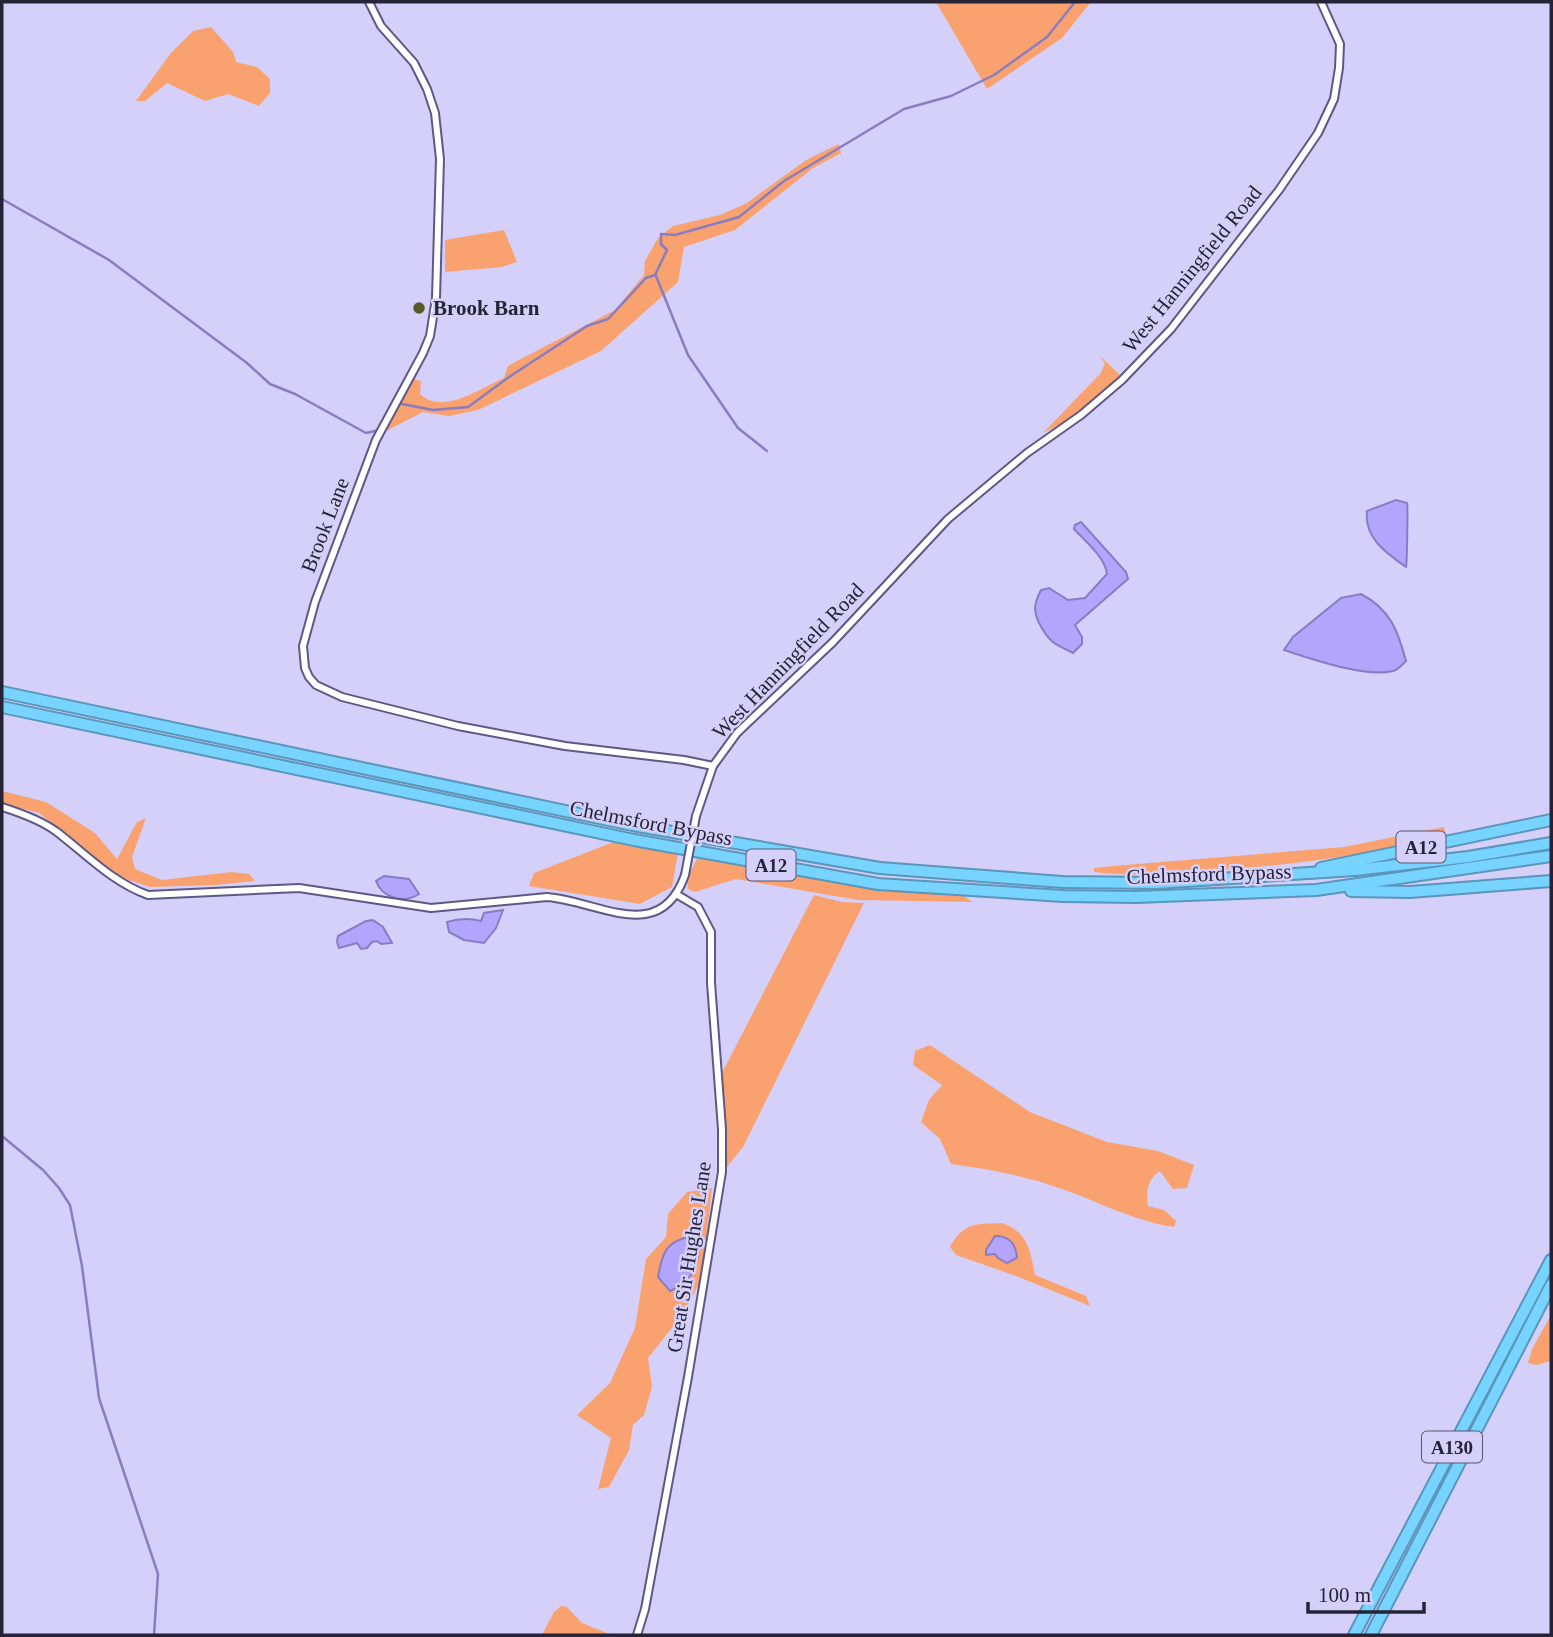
<svg xmlns="http://www.w3.org/2000/svg" width="1553" height="1637" viewBox="0 0 1553 1637" font-family="Georgia,serif">
<style>
.green{fill:#faa26f}
.water{fill:#b3a4fe;stroke:#897dc2;stroke-width:2}
.lines{fill:none;stroke-linecap:round;stroke-linejoin:round}
.stream{stroke:#897dc2;stroke-width:2.5}
.street-casing{stroke:#5f5885;stroke-width:10}
.highway-casing{stroke:#5b95b9;stroke-width:14}
.street{stroke:#fff;stroke-width:6}
.highway{stroke:#77d3ff;stroke-width:10}
.street-bridge-casing{stroke:#5f5885;stroke-width:10;stroke-linecap:butt}
.street-bridge{stroke:#fff;stroke-width:6}
.poi-dot{fill:#585a27;stroke:#d4d0f9;stroke-width:2.5}
.labels{text-anchor:middle;dominant-baseline:central;stroke-width:5;stroke-linejoin:round;paint-order:stroke}
.shield{fill:#d4d0f9;stroke:#5a5770;stroke-width:2}
.shield-label{font-size:19px;font-weight:bold;fill:#262336}
.street-label{font-size:21px;fill:#262336;stroke:#d4d0f9}
.poi-label{font-size:21px;font-weight:bold;fill:#262336;stroke:#d4d0f9;text-anchor:start}
</style>
<rect width="100%" height="100%" fill="#d4d0f9"/>
<!-- green -->
<g class="green">
<path d="M936,2h155l-29,36 -75,51z"/>
<path d="M211,27l22,25 3,10 21,5 13,12v14l-11,13 -31,-12 -23,7 -38,-18 -22,18h-9l34,-47 23,-23z"/>
<path d="M839,144l2,9 -28,15 -78,62 -51,17 -6,35 -77,69 -123,59 -29,6 -26,-4 -39,20 28,-53 9,2 -1,13c23,22 60,-6 84,-16l4,-12 9,-5 98,-51 29,-35 1,-14 13,-23 15,-12 47,-11 27,-12 59,-43z"/>
<path d="M504,230l13,32 -15,5 -57,5v-32z"/>
<path d="M1100,356l22,21c-22,24 -50,42 -79,56l57,-59 5,-10z"/>
<path d="M2,791l44,11 49,31 22,26 20,-37 9,-4 -14,39 3,12 27,11 70,-8 17,2 6,7 -40,4 -65,2 -30,-10 -81,-64 -37,-10z"/>
<path d="M1444,827l2,9c-78,19 -159,30 -239,35 -38,3 -76,6 -113,1v-4l19,-2 231,-19z"/>
<path d="M616,841l62,12 -6,34 -32,17 -111,-18 5,-13z"/>
<path d="M698,857l170,30 96,9 9,6 -115,-2 -122,-21 -41,13 -7,-3 -1,-11z"/>
<path d="M814,895l28,7 22,1 -121,244 -16,20 -5,-22v-72z"/>
<path d="M930,1045l100,67 77,30 51,9 36,14 -7,23 -14,1 -13,-18c-13,9 -14,20 -12,35l16,4 12,11 -2,6c-40,-6 -75,-25 -112,-38 -35,-13 -74,-20 -111,-25l-11,-25 -19,-17 8,-22 13,-15 -29,-20 2,-14z"/>
<path d="M712,1188l-10,90 -19,36 -35,44 4,29 -8,28 -11,10 -4,25 -20,37 -11,2 13,-51 -34,-23 33,-32 25,-55 11,-69 20,-22 2,-23 19,-22z"/>
<path d="M1002,1223c26,9 28,27 33,52l51,21 4,10 -74,-30 -60,-21 -6,-8c14,-25 26,-23 52,-24z"/>
<path d="M1551,1315v46l-15,4 -8,-2 4,-14z"/>
<path d="M561,1606l6,1 15,16 30,12h-70l12,-23z"/>
</g>
<!-- water -->
<g class="water">
<path d="M1396,500l11,3c1,3 0,60 -1,64 -20,-14 -42,-29 -39,-56z"/>
<path d="M1081,522l45,50 2,7 -53,46 7,12v7l-9,9c-20,-10 -23,-10 -34,-30 -6,-13 -5,-19 2,-33l8,-2 19,12 17,-2 22,-24c-2,-17 -22,-33 -33,-45l1,-4z"/>
<path d="M1361,594c29,15 37,37 45,67 -4,4 -8,9 -13,10 -28,7 -81,-12 -109,-21l9,-13 48,-39z"/>
<path d="M384,876l25,3 10,15c-15,10 -37,4 -43,-13z"/>
<path d="M503,910l-7,18 -12,15 -20,-3 -15,-8 -2,-10c10,-3 23,-4 34,-1l3,-8z"/>
<path d="M373,920l10,7 9,16 -11,1 -4,-3 -5,1 -5,6 -6,1 -4,-6 -18,5 -2,-6 1,-6 28,-15z"/>
<path d="M691,1236l8,13c-1,20 -11,35 -29,42l-12,-14c5,-25 7,-35 33,-41z"/>
<path d="M995,1236c15,0 21,8 22,22l-10,5 -9,-5 -3,-4 -9,1v-5z"/>
</g>
<g class="lines">
<!-- stream -->
<g class="stream">
<path d="M2,199l107,61 138,103 23,21 25,10 71,39 13,-3"/>
<path d="M656,276l32,79 50,73 29,23"/>
<path d="M397,403l36,7 35,-3 41,-30 78,-51 21,-7 38,-41 9,-3 12,-25 -6,-6v-10l14,1 64,-18 45,-36 120,-72 47,-13 43,-21 53,-38 28,-35"/>
<path d="M2,1136l41,34 16,18 11,17 12,61 17,132 59,176 -4,61"/>
</g>
<defs>
<g id="street">
<path d="M369,2l12,24 33,37 13,26 8,24 5,46 -4,139 -6,38 -7,17 -47,87 -61,162 -12,44 2,22 4,9 7,8 26,12 116,29 107,20 119,14 29,6"/>
<path d="M2,807c19,6 39,13 55,25 30,23 55,50 91,63l151,-7 132,20 116,-11c52,4 113,49 138,-22"/>
<path d="M696,816l17,-50 24,-33 96,-91 115,-123 79,-66 54,-38 41,-35 49,-51 108,-139 39,-57 16,-34 5,-31 1,-24 -19,-42"/>
<path d="M637,1635l8,-26 43,-232 34,-205v-43l-11,-146v-51l-13,-25 -22,-13"/>
</g>
<g id="highway">
<path d="M2,692l630,133 248,43 182,14 94,1 199,-13 113,-13 83,-14"/>
<path d="M2,707l632,133 244,44 185,12 73,1 180,-7 235,-34"/>
<path d="M1321,868l230,-48"/>
<path d="M1351,891l59,1 141,-11"/>
<path d="M1354,1635l197,-375"/>
<path d="M1371,1635l180,-350"/>
</g>
</defs>
<!-- street casing -->
<use href="#street" class="street-casing"/>
<!-- highway casing -->
<use href="#highway" class="highway-casing"/>
<!-- street -->
<use href="#street" class="street"/>
<!-- highway -->
<use href="#highway" class="highway"/>
<defs>
<path id="street-bridge" d="M685,875l11,-59"/>
</defs>
<!-- street-bridge casing -->
<use href="#street-bridge" class="street-bridge-casing"/>
<!-- street-bridge -->
<use href="#street-bridge" class="street-bridge"/>
</g>
<!-- markers -->
<circle class="poi-dot" cx="419" cy="308" r="7"/>
<g class="labels">
<!-- shield labels -->
<g class="shield">
<rect x="1396.5" y="831.5" width="49" height="31" rx="5"/>
<rect x="746.5" y="849.5" width="49" height="31" rx="5"/>
<rect x="1422" y="1431.5" width="60" height="31" rx="5"/>
</g>
<g class="shield-label">
<text x="1421" y="847">A12</text>
<text x="771" y="865">A12</text>
<text x="1452" y="1447">A130</text>
</g>
<!-- street labels -->
<g class="street-label">
<text transform="translate(1192 269) rotate(-51)">West Hanningfield Road</text>
<text transform="translate(325 525) rotate(-69)">Brook Lane</text>
<text transform="translate(788 661) rotate(-46)">West Hanningfield Road</text>
<text transform="translate(651 823) rotate(11)">Chelmsford Bypass</text>
<text transform="translate(1209 874) rotate(-2)">Chelmsford Bypass</text>
<text transform="translate(689 1257) rotate(-81)">Great Sir Hughes Lane</text>
</g>
<!-- poi labels -->
<g class="poi-label">
<text x="433" y="308">Brook Barn</text>
</g>
</g>
<!-- border -->
<rect width="1553" height="1637" fill="none" stroke="#262336" stroke-width="7"/>
<!-- scale -->
<path d="M1308 1602v10h116v-10" fill="none" stroke="#262336" stroke-width="3.5"/>
<text x="1318" y="1602" font-size="21" fill="#262336" stroke="#d4d0f9" stroke-width="5" paint-order="stroke">100 m</text>
</svg>
